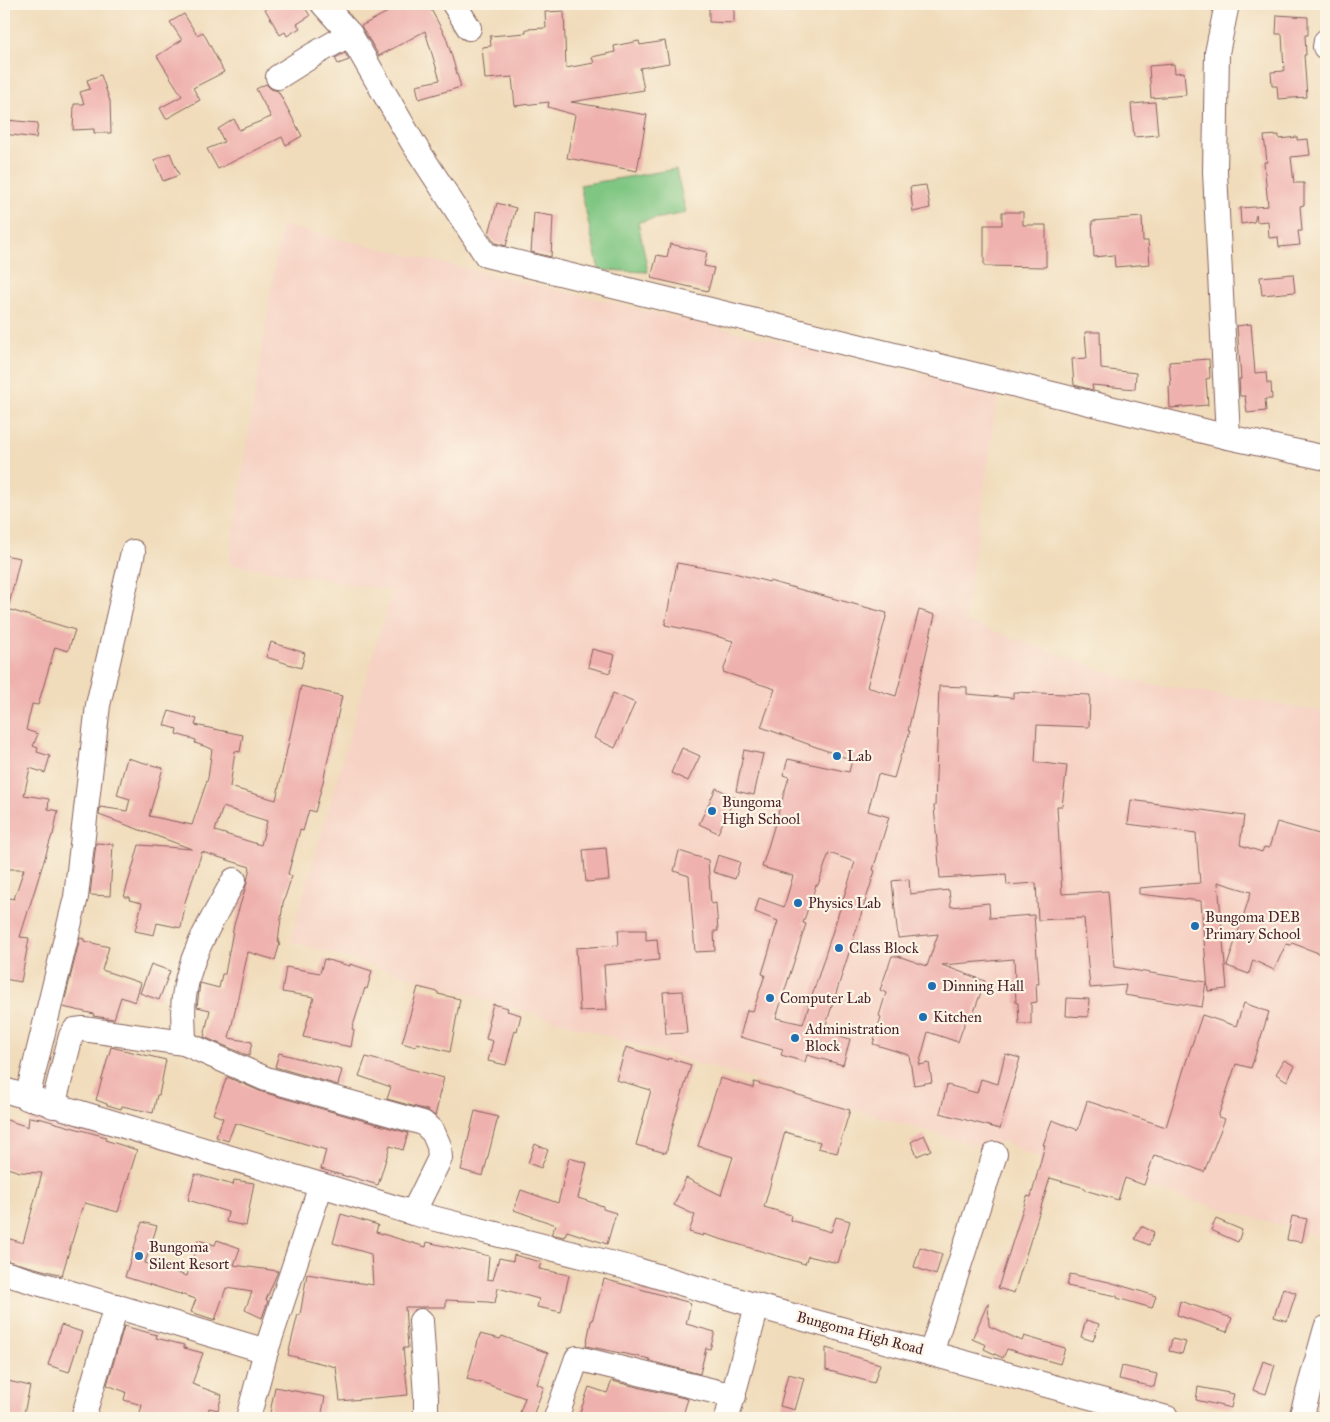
<svg xmlns="http://www.w3.org/2000/svg" width="1330" height="1422" viewBox="0 0 1330 1422" font-family="'IM FELL Great Primer',serif">
<style>
.built{fill:#f6d2c4}
.green{fill:#7fc682;stroke:#647256}
.building{fill:#efb1ad;fill-rule:evenodd}
.lines{fill:none;stroke-linecap:round;stroke-linejoin:round}
.minor-casing{stroke:#84615d;stroke-width:26}
.minor{stroke:#fff;stroke-width:24}
.poi-dot{fill:#1f6fb2;stroke:#fcf5e5;stroke-width:2}
.labels{text-anchor:middle;dominant-baseline:central;stroke-width:4.5;stroke-linejoin:round;paint-order:stroke}
.poi-label{font-size:15px;fill:#4a1f2b;stroke:#fcf5e5;text-anchor:start}
.street-label{font-size:15px;fill:#4a1f2b;stroke:#fcf5e5}
</style>
<rect width="100%" height="100%" fill="#fcf5e5"/>
<filter id="ink" filterUnits="userSpaceOnUse"><feTurbulence type="fractalNoise" baseFrequency=".02" numOctaves="2"/><feDisplacementMap in="SourceGraphic" scale="10" xChannelSelector="R" yChannelSelector="G"/><feConvolveMatrix kernelMatrix="1 2 1 2 8 2 1 2 1" color-interpolation-filters="sRGB"/></filter>
<filter id="wash" filterUnits="userSpaceOnUse"><feTurbulence type="fractalNoise" baseFrequency=".0096" numOctaves="4" result="noise"/><feDisplacementMap in="SourceGraphic" scale="20" xChannelSelector="R" yChannelSelector="G"/><feGaussianBlur stdDeviation="1.12" result="paint"/><feColorMatrix in="noise" values="0 0 0 0 0 0 0 0 0 0 0 0 0 0 0 0 0 1.4 0 .05"/><feComposite in="paint" operator="in"/></filter>
<g filter="url(#wash)">
<rect width="100%" height="100%" fill="#f0dbba"/>
<!-- built -->
<path class="built" d="M281,225l717,168 -33,228 168,60 193,31v526l-298,-84 -25,-13 -16,8 -236,-70 -461,-138 102,-350 -163,-27z"/>
<!-- green -->
<path class="green" d="M676,169l10,44 -48,9 10,50 -49,-2 -19,-85z"/>
<g id="blocks">
<!-- building -->
<g class="building">
<path d="M262,4h41l7,12 -13,8 3,4 -13,8 -2,-4 -5,3z"/>
<path d="M403,4h25l18,33 15,50 -42,12 -3,-14 24,-5 -15,-49 -46,25 -18,-30z"/>
<path d="M709,4h25v19l-25,-1z"/>
<path d="M564,11l2,57 28,-5 -2,-6 23,-5 -1,-6 25,-5 1,4 25,-4 4,22 -29,5 4,22 -73,12 76,13 -10,56 -70,-13 8,-43 -27,-8 1,-5 -34,4 -3,-29 -27,2 -3,-32 9,-1 -1,-10 36,-3v-4l20,-1 -1,-16z"/>
<path d="M184,14l13,21 6,-3 21,40 -31,16 7,12 -34,19 -6,-11 22,-12 -25,-40 25,-16 -12,-18z"/>
<path d="M1277,15l31,2v18h-3l1,20h-2l3,42 -29,2 -1,-13h-5l-1,-14 13,-1 -2,-37h-6z"/>
<path d="M345,53l4,7 -11,4 -3,-6z"/>
<path d="M1174,64l1,9 9,-1 2,23 -35,3 -2,-32z"/>
<path d="M101,75l9,26 1,32h-17v-4l-21,1 1,-26h10l-4,-12 10,-3 -3,-9z"/>
<path d="M266,84l5,5 7,2 24,45 -16,9 -4,-8 -64,32 -11,-20 17,-7 -6,-13 16,-10 5,11 32,-13 -15,-28z"/>
<path d="M1155,102l3,33 -24,2 -3,-33z"/>
<path d="M6,120l32,3 -2,15 -32,-4z"/>
<path d="M1279,135v4l18,-2v3l11,-1 2,16 -19,2 3,26h10v22l-4,1 2,25h-4l2,14 -21,2 -1,-10 -9,1 -1,-17 -11,1 -1,-7 -2,7 -13,2 -1,-16 28,-2 -4,-44h3l-3,-26z"/>
<path d="M170,153l9,22 -16,6 -9,-21z"/>
<path d="M926,185l4,23 -17,4 -3,-25z"/>
<path d="M497,203l19,5 -10,38 -11,-3 -6,-9z"/>
<path d="M1002,212h21v13h23v42l-62,-1v-41h18z"/>
<path d="M534,213l19,3 -2,41 -20,-5z"/>
<path d="M1142,217l1,24h5l2,23 -35,3 -1,-12 -20,2 -2,-36z"/>
<path d="M670,244l37,8 -3,14 10,2 -6,23 -57,-13 6,-23 10,2z"/>
<path d="M1293,274l2,18 -33,3 -2,-18z"/>
<path d="M1251,324l4,49 11,-1 1,11h4l1,16h-7l1,12 -19,2 -2,-17h-5l-1,-17h2l-4,-53z"/>
<path d="M1085,332h15l1,37 35,4 -1,16 -43,-4 1,5 -19,-5 -2,-26 15,-1z"/>
<path d="M1209,359l1,19 -4,1 2,26 -38,3 -1,-22h2l-2,-24z"/>
<path d="M4,555l16,3 -11,47h-5z"/>
<path d="M677,563l57,10 35,9v-1l118,32 -20,74 29,9 23,-86 16,5 -27,116h2l-8,23h-1l-7,24 -16,-4 -10,37 21,6 -16,53 2,1 -51,160 26,8 -7,26 -36,-10 -2,7 -24,-7 2,-6 -43,-12 7,-27 6,1 12,-36 -3,-1 16,-53 -23,-9 4,-14 25,9 9,-31 -31,-9 27,-90 -6,-2 5,-16 61,13 3,-12 -91,-33 14,-38 -52,-17 10,-31 -24,-7 -44,-9zM829,853l26,9 -52,162 -27,-6 30,-94 -3,-1 13,-38h2z"/>
<path d="M4,608l71,22 -7,21 -13,-4 -17,58 -6,-1 -6,26 12,4 -5,12 5,2 -1,4 13,4 -5,17 -15,-5 -6,27 25,4 -1,10 10,2 -5,24h-1l-32,102 9,1 -8,44 -17,-3v-82l10,2 10,-30h-16v-45h-4v-51l3,-14h-3v-45l4,-17 -4,-2 3,-14h-3z"/>
<path d="M271,642l34,11 -4,15 -35,-11z"/>
<path d="M592,649l23,6 -5,18 -22,-6z"/>
<path d="M301,686l41,10 -19,86 -8,30 -6,-2 -6,21 -3,-1 -12,44 4,2 -9,27 -5,39 2,1 -5,17 -27,-8 -19,86 23,4 -3,14 -45,-19 6,-27 -13,-3 3,-24 19,5 3,-14h3l9,-49 12,-39 4,-19 -48,-15 -18,53 1,1 -4,22 -24,-5 -3,12 -19,-4 7,-28 -13,-3 1,-3h-6l15,-52 53,4 -93,-34 1,-8 27,4 3,-12 -13,-4 10,-37 36,10 -14,48 43,9 16,-47 4,-29 -17,-6 1,-3 -20,-6 1,-5 -13,-4 5,-14 28,8 -2,6 48,10 -3,17 -5,-1 -5,36 46,13zM223,807l44,14 -6,24 -46,-14z"/>
<path d="M939,686l28,1v7l46,4v-6l77,3 -1,32 -52,-2 -2,37 32,4 -5,40h-5l5,88 46,-3 6,76 92,15 -4,25 -78,-12 2,-10 -36,3 -6,-70 -46,2 -2,-37 -29,2 -1,-11 -66,4 -6,-72h1z"/>
<path d="M613,693l22,10 -20,45 -21,-10z"/>
<path d="M682,748l18,8 -12,25 -17,-8z"/>
<path d="M744,750l19,4 -9,41 -18,-4z"/>
<path d="M716,788l19,9 -17,36 -19,-9z"/>
<path d="M1131,800l113,16 -4,29 22,7 2,-5 5,1 8,-26 49,14v105l-5,13 -29,-11 -1,2 -5,-1 -12,26 -21,-10 -4,14 -22,-8 24,-74 -33,-10 9,107 -19,2 -7,-90 -62,-7v-6l61,-5 -4,-50 -68,-9z"/>
<path d="M96,843l17,1 -3,52 -20,-1z"/>
<path d="M606,848l3,32 -23,2 -3,-32z"/>
<path d="M679,851l29,9 3,44 5,-1 2,28h-4l1,20 -20,1 -6,-76 -15,-5z"/>
<path d="M718,855l22,7 -5,17 -22,-7z"/>
<path d="M909,879l1,15 39,-4 2,17 38,-4 1,15 44,-3 5,69h-3l1,18 -6,1v21h-12l-1,-21h-2l-2,-44 -72,6 43,16 -14,39 -5,-1 -8,23 -30,-10 -9,33 10,-2 3,19 -18,3 -5,-30 -36,-11 8,-27 -2,-1 7,-23 -6,-3 12,-34h6l29,10 11,-32 -40,4 -6,-57z"/>
<path d="M618,930h28v10l11,-1 2,21 -55,5 3,45 -27,1 -4,-63 43,-3z"/>
<path d="M80,938l4,1v2l25,6 -7,23 39,13 -6,19 -14,-5 -7,22 -21,-3 1,-2 -31,-7z"/>
<path d="M324,959l26,7v-2l22,7 -5,18 -2,-1 -13,41 2,1 -3,17 -48,-10 11,-40 -32,-5 4,-25 34,6z"/>
<path d="M151,964l19,7 -11,29 -19,-7z"/>
<path d="M418,987l20,5v2l22,5 -10,53 -33,-9 -1,4 -14,-4z"/>
<path d="M683,991l4,42 -21,1 -3,-42z"/>
<path d="M1067,998l22,1 -1,18 -22,-1z"/>
<path d="M1244,1003l25,9 -18,56 -15,-4 -18,53 7,2 -21,53 -30,-12 -20,-5 -10,30 -19,-7 -7,22 -33,-10v-2l-35,-10 -36,115 -16,-5 29,-92 4,1 14,-52h-2l9,-25 26,10 9,-29 79,26 20,-65 16,-47 34,11z"/>
<path d="M493,1004l15,4 -1,3 14,4 -4,16 -2,-1 -9,35 -18,-4 5,-20 -7,-2 4,-16 -2,-1z"/>
<path d="M111,1047l55,13 -7,35h-2l-4,18 -31,-7 -1,3 -14,-4v-1l-11,-4z"/>
<path d="M626,1047l42,13v-2l23,7 -17,56 -8,32 -30,-8 15,-55 -35,-10z"/>
<path d="M279,1053l63,17 -4,15 -63,-18z"/>
<path d="M1005,1054l15,4 -20,71 -60,-16 7,-28 30,8 4,-14 17,5z"/>
<path d="M366,1057l78,21 -6,21 1,1 -4,16 -8,-6 -40,-11 4,-12 -32,-11z"/>
<path d="M1284,1060l11,6 -8,15 -11,-7z"/>
<path d="M227,1077l35,15 146,41 -5,17 -13,-4 -12,39 -30,-9v1l-27,-8 5,-19 -91,-27 -7,18 -12,-4 7,-19 -10,-4z"/>
<path d="M720,1078l33,10 1,-6 96,28 -13,43 -19,-5 2,-6 -35,-10 -21,75 27,8 -1,5 41,12 5,-15 14,4 -12,42 -30,-7 -3,8 -102,-30v2l-14,-4 6,-17 -21,-10 12,-27 35,17 12,-38 -35,-11z"/>
<path d="M475,1111l23,6 -15,59 -22,-6z"/>
<path d="M29,1117l13,2 64,18 -1,3 32,10 -19,62 -33,-9 -2,5h-1l-20,67 -58,-15v-23l19,6 19,-70 -22,-1 -16,-5v-48l24,8z"/>
<path d="M924,1135l7,15 -14,6 -6,-14z"/>
<path d="M535,1144l13,6 -7,18 -13,-5z"/>
<path d="M569,1158l18,5 -9,35 25,8v3l13,4 -9,31 -40,-13 -3,6 -13,-3 5,-9 -42,-15 7,-20 37,13z"/>
<path d="M195,1174l38,11 1,-5 20,3 -8,43 -20,-4 2,-10 -40,-12z"/>
<path d="M341,1214l37,11 -2,7 50,15 1,-5 62,14 -2,23 6,1 6,-22 14,3 1,-6 27,7 -2,7 30,6 -8,37 -24,-5 2,-8 -41,-11 -3,15 -7,-1 -42,-2v7h-41l3,41h-5l5,47 -68,6 -4,-34 -48,-12 10,-41 2,1 7,-41 66,11 -2,-31 -38,-11z"/>
<path d="M1292,1216l15,3 -5,23 -15,-2z"/>
<path d="M1216,1219l26,11 -4,12 -27,-12z"/>
<path d="M142,1222l15,4 -12,37 42,13 11,-36 17,5 2,-5 23,8 -6,17 44,6 -12,29 2,1 -6,17 -17,-8 7,-18 -26,-4 -11,32 -24,-8 5,-13 -71,-22z"/>
<path d="M1141,1226l13,6 -5,13 -14,-6z"/>
<path d="M920,1247l22,7 -6,21 -22,-8z"/>
<path d="M1070,1274l39,8 47,14 -4,12 -35,-10v-2l-50,-10z"/>
<path d="M604,1279l87,24 -5,21 29,8 -5,17 -4,-1 -6,26 -51,-13 1,-2 -64,-13 5,-25h1z"/>
<path d="M1283,1288l13,5 -9,28 -13,-4z"/>
<path d="M1180,1301l52,17 -5,14 -50,-17z"/>
<path d="M988,1303l1,23 33,15 2,-5 41,12 -5,16 -53,-15 -4,9 -19,-9 2,-4 -14,-6z"/>
<path d="M1086,1320l13,4 -6,17 -12,-4z"/>
<path d="M61,1325l21,7 -13,40 -21,-7z"/>
<path d="M124,1326l33,9 -1,3 28,7v3l19,5 -11,31 30,11 -4,15 -9,-2 -2,10h-68l3,-13 -18,-5 2,-8 -19,-7z"/>
<path d="M480,1334l20,5 2,-3 46,17 -11,31 7,3 -12,31h-14l7,-20 -44,-16v1l-14,-4z"/>
<path d="M1172,1339l14,3 -4,12 -13,-3z"/>
<path d="M826,1348l54,16 -6,19 -48,-13z"/>
<path d="M1263,1361l12,4 -9,29 -13,-4z"/>
<path d="M1122,1366l35,8 -3,13 -35,-8z"/>
<path d="M788,1374l16,4 -9,32 -15,-4z"/>
<path d="M8,1381l22,5 -7,32h-19v-16z"/>
<path d="M612,1381l76,18 -6,19h-104l11,-31 18,6z"/>
<path d="M275,1387l50,10 -4,21h-52z"/>
<path d="M1198,1387l36,7 -3,14 -35,-8z"/>
</g>
</g>
</g>
<g filter="url(#ink)">
<use href="#blocks" fill-opacity="0" stroke="#84615d" stroke-width="1"/>
<g class="lines">
<defs>
<g id="minor">
<path d="M323,4l27,30 63,109 73,112 742,182 98,21"/>
<path d="M454,4l15,24"/>
<path d="M1227,4l-10,49 -2,119 13,265"/>
<path d="M1325,47l1,-6"/>
<path d="M278,77l35,-22 37,-21"/>
<path d="M184,1043c0,-15 -2,-31 0,-46 5,-43 30,-80 50,-117"/>
<path d="M4,1090l317,95"/>
<path d="M27,1098l49,-201 22,-192 35,-153"/>
<path d="M53,1106l18,-70 4,-6 8,-1 101,14 82,36 157,44 10,9 6,14 1,12 -27,55"/>
<path d="M4,1273l262,78"/>
<path d="M421,1321l5,76v21"/>
<path d="M931,1353l64,-199"/>
<path d="M83,1418l33,-112"/>
<path d="M248,1418l18,-67 55,-166 92,28 224,57 120,36 410,112"/>
<path d="M556,1418l21,-60 157,38"/>
<path d="M727,1418l30,-112"/>
<path d="M1301,1418l25,-90"/>
</g>
</defs>
<!-- minor casing -->
<use href="#minor" class="minor-casing"/>
<!-- minor -->
<use href="#minor" class="minor"/>
</g>
</g>
<!-- markers -->
<g class="poi-dot">
<circle cx="837" cy="756" r="5"/>
<circle cx="712" cy="811" r="5"/>
<circle cx="798" cy="903" r="5"/>
<circle cx="1195" cy="926" r="5"/>
<circle cx="839" cy="948" r="5"/>
<circle cx="932" cy="986" r="5"/>
<circle cx="770" cy="998" r="5"/>
<circle cx="923" cy="1017" r="5"/>
<circle cx="795" cy="1038" r="5"/>
<circle cx="139" cy="1256" r="5"/>
</g>
<g class="labels">
<!-- poi labels -->
<g class="poi-label">
<text x="847" y="756">Lab</text>
<text x="722" y="802">Bungoma<tspan x="722" dy="17">High School</tspan></text>
<text x="808" y="903">Physics Lab</text>
<text x="1205" y="917">Bungoma DEB<tspan x="1205" dy="17">Primary School</tspan></text>
<text x="849" y="948">Class Block</text>
<text x="942" y="986">Dinning Hall</text>
<text x="780" y="998">Computer Lab</text>
<text x="933" y="1017">Kitchen</text>
<text x="805" y="1029">Administration<tspan x="805" dy="17">Block</tspan></text>
<text x="149" y="1247">Bungoma<tspan x="149" dy="17">Silent Resort</tspan></text>
</g>
<!-- street labels -->
<g class="street-label">
<text transform="translate(860 1333) rotate(15)">Bungoma High Road</text>
</g>
</g>
<!-- margin -->
<rect width="1330" height="1422" fill="none" stroke="#fcf5e5" stroke-width="20"/>
</svg>
